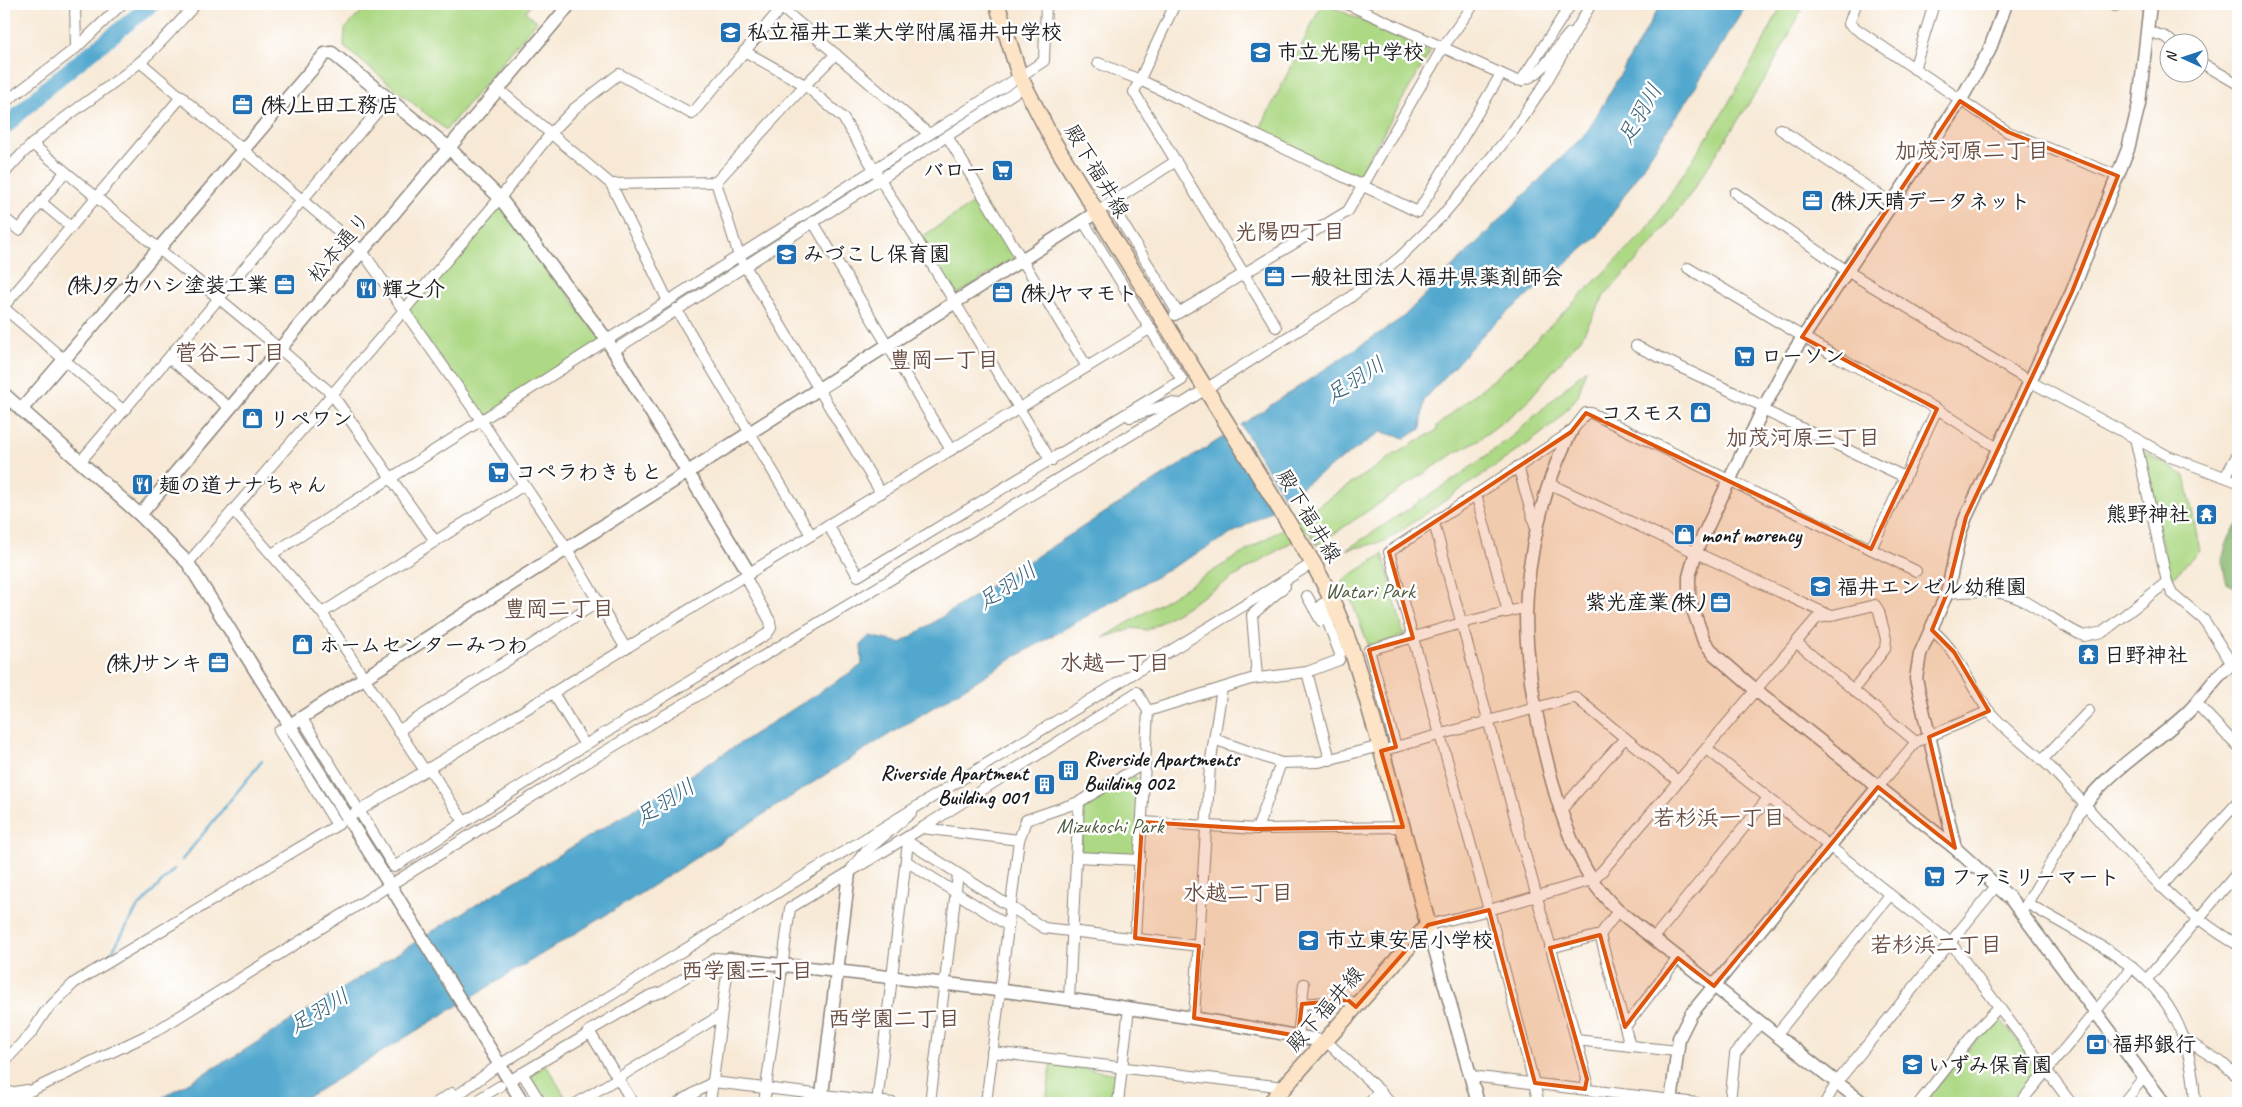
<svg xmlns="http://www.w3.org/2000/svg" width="2242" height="1107" viewBox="0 0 2242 1107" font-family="Caveat,'Klee One',sans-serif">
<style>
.green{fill:#add985;stroke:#647a50}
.forest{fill:#8ab972;stroke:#536a47}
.water{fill:#51a7ce;stroke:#366275}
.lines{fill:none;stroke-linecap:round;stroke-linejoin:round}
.stream{stroke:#51a7ce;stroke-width:2.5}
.river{stroke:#51a7ce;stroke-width:16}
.minor-casing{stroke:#8a8279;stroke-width:12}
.tertiary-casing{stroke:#8a8279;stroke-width:15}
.secondary-casing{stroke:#8a8279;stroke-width:18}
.minor{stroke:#fff;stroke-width:10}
.tertiary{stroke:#fff;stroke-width:12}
.secondary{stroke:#fee4c6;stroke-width:15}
.marked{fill:#de560d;fill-opacity:0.2;stroke:#de560d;stroke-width:4;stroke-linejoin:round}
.labels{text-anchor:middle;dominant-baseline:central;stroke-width:5;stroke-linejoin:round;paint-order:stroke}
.poi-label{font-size:21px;font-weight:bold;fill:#1c1c1c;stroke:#fff;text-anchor:start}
.street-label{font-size:21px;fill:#1c1c1c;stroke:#fff}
.park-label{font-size:21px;fill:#4f5e41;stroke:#fff}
.water-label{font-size:22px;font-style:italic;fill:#366275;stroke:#fff}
.neighbourhood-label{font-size:22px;font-weight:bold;fill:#694e43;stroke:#fff}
</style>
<rect width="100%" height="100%" fill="#fff"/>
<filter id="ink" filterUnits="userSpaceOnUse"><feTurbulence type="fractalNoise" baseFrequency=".02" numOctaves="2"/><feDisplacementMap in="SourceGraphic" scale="10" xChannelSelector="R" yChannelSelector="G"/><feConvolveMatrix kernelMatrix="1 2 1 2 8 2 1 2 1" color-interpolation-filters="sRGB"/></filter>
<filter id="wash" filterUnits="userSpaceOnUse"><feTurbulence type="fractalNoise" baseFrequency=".0096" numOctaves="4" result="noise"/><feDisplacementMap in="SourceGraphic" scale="20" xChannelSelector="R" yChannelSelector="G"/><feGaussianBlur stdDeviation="1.12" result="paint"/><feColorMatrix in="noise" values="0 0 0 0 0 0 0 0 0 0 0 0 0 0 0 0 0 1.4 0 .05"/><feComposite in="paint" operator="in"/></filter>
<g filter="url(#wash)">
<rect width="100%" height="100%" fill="#f7e9d6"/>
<!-- green -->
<g class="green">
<path d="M369,4h162l-6,8 12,9 -91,109 -102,-83 1,-18z"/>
<path d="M1322,4h4l104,48 -73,126 -98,-47z"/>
<path d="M1782,4h23l-37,70 -79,122 -34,44 -51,56 -23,42 -58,68 -43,33 -27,15 -136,91 -8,-14 -161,99 -16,-2 -29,10 194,-118 95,-64 45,-26v-4l72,-60 136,-134 76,-116 39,-68z"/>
<path d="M500,198l103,145 -118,75 -80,-109z"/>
<path d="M978,200l5,1 32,52 -1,5 -56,36 -4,-1 -32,-53 1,-4z"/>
<path d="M1586,369l-8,27 -23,27 -25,19 -144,99 -40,9 110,-72 58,-43z"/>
<path d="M2141,450l44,26 15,75 -30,29z"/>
<path d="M1383,554l21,82 -35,10 -26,-66z"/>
<path d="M1134,776l6,5 -4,76 -55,-4 3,-47z"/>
<path d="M1997,1015l46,56 -27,32h-78l-9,-7z"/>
<path d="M1051,1063l66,11 -4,29h-67z"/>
<path d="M546,1065l23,38h-22l-18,-27z"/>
</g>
<!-- forest -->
<path class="forest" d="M2238,523v66l-11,-6c-8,-25 -3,-39 11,-60z"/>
<!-- water -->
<g class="water">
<path d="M1661,4h86l-55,88 -95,145 -111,94 -62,69 -3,29 -16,9 -24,-6 -96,66 -44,-73 161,-107 185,-186z"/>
<path d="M1225,436l48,74 -258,147 -156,96 -232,149 -329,201h-145l87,-50 201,-127 243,-147 178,-114 -1,-21 9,-8 31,7z"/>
</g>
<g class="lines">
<!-- stream -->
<g class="stream">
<path d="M182,860l80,-99"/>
<path d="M109,957l27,-47 38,-41"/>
</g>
<!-- river -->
<path class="river" d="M4,128l46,-43 102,-81"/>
</g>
</g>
<g filter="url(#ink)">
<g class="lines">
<defs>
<g id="minor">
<path d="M75,4l1,44"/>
<path d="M777,4l152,130"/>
<path d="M1175,4l-41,88 142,235"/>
<path d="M1347,4l168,76c25,3 40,-32 55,-47"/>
<path d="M1856,4l-7,20 159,108 110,44"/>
<path d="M2110,4l5,2 2,-2"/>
<path d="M2147,31l19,6 6,5"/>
<path d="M744,51l61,34 38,33 208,343"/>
<path d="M140,62l222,189 119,169 86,129 59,100"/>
<path d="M2200,62l38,22"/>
<path d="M1098,63l42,17 278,132 83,-138"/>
<path d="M1914,69l20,-65"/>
<path d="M1521,81l50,-77"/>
<path d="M498,89l113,95 57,117"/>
<path d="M4,103l72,-55 46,-44"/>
<path d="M1780,129l113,75"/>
<path d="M947,136l140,231"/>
<path d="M32,144l248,205 52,45 103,147"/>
<path d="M4,174c37,-47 91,-74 136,-112 20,-17 38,-39 56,-58"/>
<path d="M716,182l23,74 142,237"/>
<path d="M611,184l105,-2 89,-97 31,-31"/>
<path d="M1735,193l112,78 184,111 137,74 70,26"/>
<path d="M41,202l30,25"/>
<path d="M1110,203l68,110"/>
<path d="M1097,212l79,-51"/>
<path d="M4,218l15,12 46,-58"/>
<path d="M813,222l138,228"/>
<path d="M1688,268l142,85 107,56 62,40"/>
<path d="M4,306l178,-210"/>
<path d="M4,308l120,103"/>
<path d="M676,309l135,226"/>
<path d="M1175,315l173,-104 95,-164 31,-43"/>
<path d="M1636,346l128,61"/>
<path d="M613,351l412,-265"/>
<path d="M169,358l61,50"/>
<path d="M1763,410l142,67"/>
<path d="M1130,417l41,-14 10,1"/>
<path d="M2135,438l32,144 5,11 32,27 28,44"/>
<path d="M80,462l308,-363"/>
<path d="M1518,466l19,67"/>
<path d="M2225,477l13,-23"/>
<path d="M1550,484l281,132"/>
<path d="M1476,494l32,118"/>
<path d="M233,510l89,103 103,158"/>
<path d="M1434,523l153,556 -2,10"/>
<path d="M828,525l30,51 324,-196 -99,-159"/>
<path d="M1871,549l66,-140"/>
<path d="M272,554l772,-493 2,-57"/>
<path d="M188,563l312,-365 52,-66 23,-24 44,-34 73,40 90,-107"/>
<path d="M1947,593c19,-1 40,-4 58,1 29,7 52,31 79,42l19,-4 64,-50"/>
<path d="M1307,596l14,25"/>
<path d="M322,613l202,-128"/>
<path d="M1932,630c28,23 35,52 56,80 17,21 44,39 64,59 58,61 112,134 186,176"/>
<path d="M1797,643l119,99"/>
<path d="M1307,672l23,88"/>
<path d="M1257,677l-5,-62 33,-29"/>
<path d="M553,693l32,52"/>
<path d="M2196,703l42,44"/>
<path d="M1148,711l103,-32 56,-7 32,-12 1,-6 -18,-47v-3l11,-5"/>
<path d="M301,717l93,150 191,-122 182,-111 4,-6 -1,-7 -25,-45"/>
<path d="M290,725l-11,6 58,94"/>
<path d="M398,731l200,-129"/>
<path d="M1214,739l67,24 38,-1 61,-16"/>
<path d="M1396,747l-27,-97 93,-27 65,-16"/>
<path d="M1707,749l244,194 120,160"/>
<path d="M1381,751l194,-54 103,84"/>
<path d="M2042,760l47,-49"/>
<path d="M429,768l35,54"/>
<path d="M1878,787l38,-45 73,-31"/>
<path d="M1562,809l63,-71"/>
<path d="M354,814l797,-486"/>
<path d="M1142,822l115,7 146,-2"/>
<path d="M922,828l215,-136 11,19 -13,227"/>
<path d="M1257,829l24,-66"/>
<path d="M905,840l139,88 155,18"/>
<path d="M1019,840l7,-20 53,-18 66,-39"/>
<path d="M1076,857l64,3"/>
<path d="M906,861l101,64"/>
<path d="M852,868l11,-14 48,-41"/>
<path d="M2161,887l77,-85"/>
<path d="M2027,903c93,55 163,78 168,200"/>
<path d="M2025,907l60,-103"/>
<path d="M1428,925l61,-15 103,-30 10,-9 214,-252 59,-14 4,6 7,28 -1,10 -32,41"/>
<path d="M1600,935l30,111"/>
<path d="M1653,939l115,-141"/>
<path d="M1550,948l50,-13 18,-24"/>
<path d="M2147,979l91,-107"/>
<path d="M1069,999l10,-197"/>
<path d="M1302,1004l46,-4 8,7"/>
<path d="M1194,1018l16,-252 12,-78"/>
<path d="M1625,1027l53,-69"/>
<path d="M1776,1035l114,-140"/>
<path d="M1298,1036l6,-52"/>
<path d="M2184,1039l37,23 17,15"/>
<path d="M1576,1040l101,11"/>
<path d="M1327,1042l53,49 10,12"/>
<path d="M992,1052l292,35"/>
<path d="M4,1062l28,-30 13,-20 29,-29 265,-159"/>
<path d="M522,1073l19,30"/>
<path d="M1471,1076l226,27"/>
<path d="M514,1078l76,-45"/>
<path d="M4,1094l23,-4"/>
<path d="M5,1103l151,-72 438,-273 588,-354 166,-105 51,-41 42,-41 39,-46 33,-40 32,-47 46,-80"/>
<path d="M436,1103l16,-10"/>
<path d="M447,1103l46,-34 152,-95 668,-411"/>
<path d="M482,1103v-6l18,-11"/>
<path d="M577,1103l144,-88"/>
<path d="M633,1103l-44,-72 60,-35 13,-4 54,-34 13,1 -19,144"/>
<path d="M678,1103l35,-21 180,21"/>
<path d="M764,1103l26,-195 132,-80 97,12 -33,263"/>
<path d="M877,1103l31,-261"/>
<path d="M930,1103l28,-229"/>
<path d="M1118,1103l11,-95"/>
<path d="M1369,1103l11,-12"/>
<path d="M1539,1103l-50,-193 -100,-358 182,-120 15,-19h5l325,158"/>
<path d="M1730,1103l5,-49 26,-32"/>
<path d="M1825,1103l12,-21 160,-197"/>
<path d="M1919,1103l55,-70 25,-26"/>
<path d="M2020,1103l112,-136"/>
<path d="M2123,1103l22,-27"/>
</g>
<g id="tertiary">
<path d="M2006,4l-17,47 -29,50 -168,253 -28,53 -68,144 -7,26v21l15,43 11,14 42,36 198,157 55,50 154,205"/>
<path d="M4,394l136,121 48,48 205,327 130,213"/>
<path d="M21,410l304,-356 7,-1 117,95 51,50 107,142 142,233"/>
<path d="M1571,432c-27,50 -44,125 -45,182 0,72 27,205 66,266 7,11 16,20 24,29l247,194"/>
<path d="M140,515l430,-511"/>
<path d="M290,725l807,-513"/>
<path d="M2085,804c28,-37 70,-60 103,-92 17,-17 29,-40 50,-52"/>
<path d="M1955,848l-39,-169 4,-25 27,-61 13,-60 6,-16 106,-225 56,-143 11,-45 11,-100"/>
<path d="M1428,925l50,178"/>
<path d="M729,959c200,22 400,44 598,83"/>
<path d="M821,1103l28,-230"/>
<path d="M1671,1103l8,-65 12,-24 187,-227"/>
</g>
<path id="secondary" d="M997,4l23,73 33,64 260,422c35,62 49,119 68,186 16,58 32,117 47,176l-158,178"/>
</defs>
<!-- minor casing -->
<use href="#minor" class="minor-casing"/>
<!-- tertiary casing -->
<use href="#tertiary" class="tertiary-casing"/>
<!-- secondary casing -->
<use href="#secondary" class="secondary-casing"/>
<!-- minor -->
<use href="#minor" class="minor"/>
<!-- tertiary -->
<use href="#tertiary" class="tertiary"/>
<!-- secondary -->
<use href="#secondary" class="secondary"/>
</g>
</g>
<!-- marked area -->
<path class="marked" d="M1960,101l48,31 110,44 -46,116 -106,225 -19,76 -15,37 22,22 35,59 -60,26 26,111 -77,-61 -164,199 -36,-28 -53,69 -25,-92 -50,13 37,131 -2,10 -50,-6 -46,-173 -61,15 -72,82 -8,-7 -46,4 -4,32 -104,-18 5,-72 -64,-8 7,-116 115,7 146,-2 -22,-76 15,-4 -27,-97 44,-12 -24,-86 182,-120 15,-19 285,136 66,-140 -135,-72z"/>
<!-- icons -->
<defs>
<symbol id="school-square" viewBox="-11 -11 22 22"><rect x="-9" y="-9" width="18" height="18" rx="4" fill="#1f6fb2" stroke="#fff"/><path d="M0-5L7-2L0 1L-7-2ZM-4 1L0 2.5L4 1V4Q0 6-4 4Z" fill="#fff"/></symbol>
<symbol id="office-square" viewBox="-11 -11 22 22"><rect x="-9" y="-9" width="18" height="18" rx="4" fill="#1f6fb2" stroke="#fff"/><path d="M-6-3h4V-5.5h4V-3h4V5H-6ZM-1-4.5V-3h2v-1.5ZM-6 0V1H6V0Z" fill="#fff"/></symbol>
<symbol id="supermarket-square" viewBox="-11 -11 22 22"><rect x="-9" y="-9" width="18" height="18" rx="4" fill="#1f6fb2" stroke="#fff"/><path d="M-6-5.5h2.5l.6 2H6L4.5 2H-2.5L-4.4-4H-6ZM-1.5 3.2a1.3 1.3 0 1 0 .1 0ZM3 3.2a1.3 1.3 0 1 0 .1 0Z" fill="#fff"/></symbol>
<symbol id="restaurant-square" viewBox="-11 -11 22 22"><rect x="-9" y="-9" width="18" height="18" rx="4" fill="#1f6fb2" stroke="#fff"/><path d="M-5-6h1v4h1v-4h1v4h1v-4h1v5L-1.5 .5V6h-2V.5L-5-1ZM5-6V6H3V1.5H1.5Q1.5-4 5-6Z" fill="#fff"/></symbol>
<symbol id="shop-square" viewBox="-11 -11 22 22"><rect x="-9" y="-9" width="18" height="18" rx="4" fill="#1f6fb2" stroke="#fff"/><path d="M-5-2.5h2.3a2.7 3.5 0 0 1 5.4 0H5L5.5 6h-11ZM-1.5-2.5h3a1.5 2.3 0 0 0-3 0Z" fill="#fff"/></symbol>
<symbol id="temple-square" viewBox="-11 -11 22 22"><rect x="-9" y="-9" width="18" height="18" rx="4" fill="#1f6fb2" stroke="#fff"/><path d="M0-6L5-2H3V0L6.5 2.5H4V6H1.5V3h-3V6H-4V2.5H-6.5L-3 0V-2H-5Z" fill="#fff"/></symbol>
<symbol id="building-square" viewBox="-11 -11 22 22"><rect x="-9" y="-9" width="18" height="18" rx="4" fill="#1f6fb2" stroke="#fff"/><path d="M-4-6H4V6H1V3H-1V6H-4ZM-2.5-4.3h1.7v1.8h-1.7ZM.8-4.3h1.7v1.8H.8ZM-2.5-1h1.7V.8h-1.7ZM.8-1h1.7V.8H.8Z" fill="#fff"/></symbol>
<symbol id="bank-square" viewBox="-11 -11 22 22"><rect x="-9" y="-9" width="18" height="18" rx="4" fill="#1f6fb2" stroke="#fff"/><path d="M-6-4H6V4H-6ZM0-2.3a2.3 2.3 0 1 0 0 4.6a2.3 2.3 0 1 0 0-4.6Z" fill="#fff"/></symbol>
</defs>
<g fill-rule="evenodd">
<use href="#school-square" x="718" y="20" width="25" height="25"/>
<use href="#school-square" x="1248" y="40" width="25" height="25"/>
<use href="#office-square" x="230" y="92" width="25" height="25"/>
<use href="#supermarket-square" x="990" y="158" width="25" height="25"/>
<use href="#office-square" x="1800" y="188" width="25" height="25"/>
<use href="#school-square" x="774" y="242" width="25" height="25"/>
<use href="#office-square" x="1262" y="264" width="25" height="25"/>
<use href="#office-square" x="272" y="272" width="25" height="25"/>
<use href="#restaurant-square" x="354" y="276" width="25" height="25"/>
<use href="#office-square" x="990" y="280" width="25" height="25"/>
<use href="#supermarket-square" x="1732" y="344" width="25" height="25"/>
<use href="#shop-square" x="1688" y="400" width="25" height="25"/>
<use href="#shop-square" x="240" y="406" width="25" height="25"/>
<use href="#supermarket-square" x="486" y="460" width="25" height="25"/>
<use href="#restaurant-square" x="130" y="472" width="25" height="25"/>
<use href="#temple-square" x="2194" y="502" width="25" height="25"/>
<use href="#shop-square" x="1672" y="522" width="25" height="25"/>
<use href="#school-square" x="1808" y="574" width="25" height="25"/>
<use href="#office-square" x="1708" y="590" width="25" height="25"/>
<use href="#shop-square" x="290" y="632" width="25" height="25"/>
<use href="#temple-square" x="2076" y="642" width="25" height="25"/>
<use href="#office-square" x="206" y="650" width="25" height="25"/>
<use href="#building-square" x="1056" y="758" width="25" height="25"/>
<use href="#building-square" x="1032" y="772" width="25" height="25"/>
<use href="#supermarket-square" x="1922" y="864" width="25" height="25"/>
<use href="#school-square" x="1296" y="928" width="25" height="25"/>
<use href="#bank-square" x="2084" y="1032" width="25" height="25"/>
<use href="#school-square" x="1900" y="1052" width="25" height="25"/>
</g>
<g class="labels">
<!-- poi labels -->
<g class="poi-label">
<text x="747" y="32">私立福井工業大学附属福井中学校</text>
<text x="1277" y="52">市立光陽中学校</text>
<text x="259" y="105">(株)上田工務店</text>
<text x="986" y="170" text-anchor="end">バロー</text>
<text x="1829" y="201">(株)天晴データネット</text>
<text x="803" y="254">みづこし保育園</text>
<text x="1290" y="277">一般社団法人福井県薬剤師会</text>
<text x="268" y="285" text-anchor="end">(株)タカハシ塗装工業</text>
<text x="382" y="289">輝之介</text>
<text x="1019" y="293">(株)ヤマモト</text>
<text x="1761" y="356">ローソン</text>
<text x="1684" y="413" text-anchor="end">コスモス</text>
<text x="269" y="419">リペワン</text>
<text x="515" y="472">コペラわきもと</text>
<text x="159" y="485">麺の道ナナちゃん</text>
<text x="2190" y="514" text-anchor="end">熊野神社</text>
<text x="1701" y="535">mont morency</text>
<text x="1837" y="587">福井エンゼル幼稚園</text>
<text x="1704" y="602" text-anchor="end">紫光産業(株)</text>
<text x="319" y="645">ホームセンターみつわ</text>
<text x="2104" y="655">日野神社</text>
<text x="202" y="663" text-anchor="end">(株)サンキ</text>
<text x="1084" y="759">Riverside Apartments<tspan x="1084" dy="24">Building 002</tspan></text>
<text x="1028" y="773" text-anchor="end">Riverside Apartment<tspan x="1028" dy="24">Building 001</tspan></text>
<text x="1951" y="877">ファミリーマート</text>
<text x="1325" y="940">市立東安居小学校</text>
<text x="2112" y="1044">福邦銀行</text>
<text x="1928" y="1065">いずみ保育園</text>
</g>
<!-- street labels -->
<g class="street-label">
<text transform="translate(1097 171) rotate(59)">殿下福井線</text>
<text transform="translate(339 247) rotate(-50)">松本通り</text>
<text transform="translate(1309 516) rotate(59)">殿下福井線</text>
<text transform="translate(1325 1009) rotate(-49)">殿下福井線</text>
</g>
<!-- park labels -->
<g class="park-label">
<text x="1370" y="591">Watari Park</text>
<text x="1110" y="826">Mizukoshi Park</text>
</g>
<!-- water labels -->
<g class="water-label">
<text transform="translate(1640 114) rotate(-60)">足羽川</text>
<text transform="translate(1355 380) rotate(-33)">足羽川</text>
<text transform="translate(1007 586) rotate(-34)">足羽川</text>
<text transform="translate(665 802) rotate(-32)">足羽川</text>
<text transform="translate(319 1011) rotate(-31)">足羽川</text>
</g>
<!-- neighbourhood labels -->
<g class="neighbourhood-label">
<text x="1972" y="151">加茂河原二丁目</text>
<text x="1290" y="232">光陽四丁目</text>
<text x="230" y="353">菅谷二丁目</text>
<text x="944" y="360">豊岡一丁目</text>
<text x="1803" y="438">加茂河原三丁目</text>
<text x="559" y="609">豊岡二丁目</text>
<text x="1115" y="663">水越一丁目</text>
<text x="1719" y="818">若杉浜一丁目</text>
<text x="1238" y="893">水越二丁目</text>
<text x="1936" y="945">若杉浜二丁目</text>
<text x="747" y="971">西学園三丁目</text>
<text x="894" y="1019">西学園二丁目</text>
</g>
</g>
<!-- margin -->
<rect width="2242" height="1107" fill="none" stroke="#fff" stroke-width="20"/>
<!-- north arrow -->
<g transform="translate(2184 58) rotate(273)"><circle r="24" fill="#ffffff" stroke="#a4a4a4"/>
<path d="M0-4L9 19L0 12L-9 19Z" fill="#1f6fb2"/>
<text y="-8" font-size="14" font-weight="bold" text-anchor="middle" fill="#1c1c1c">N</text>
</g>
</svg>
